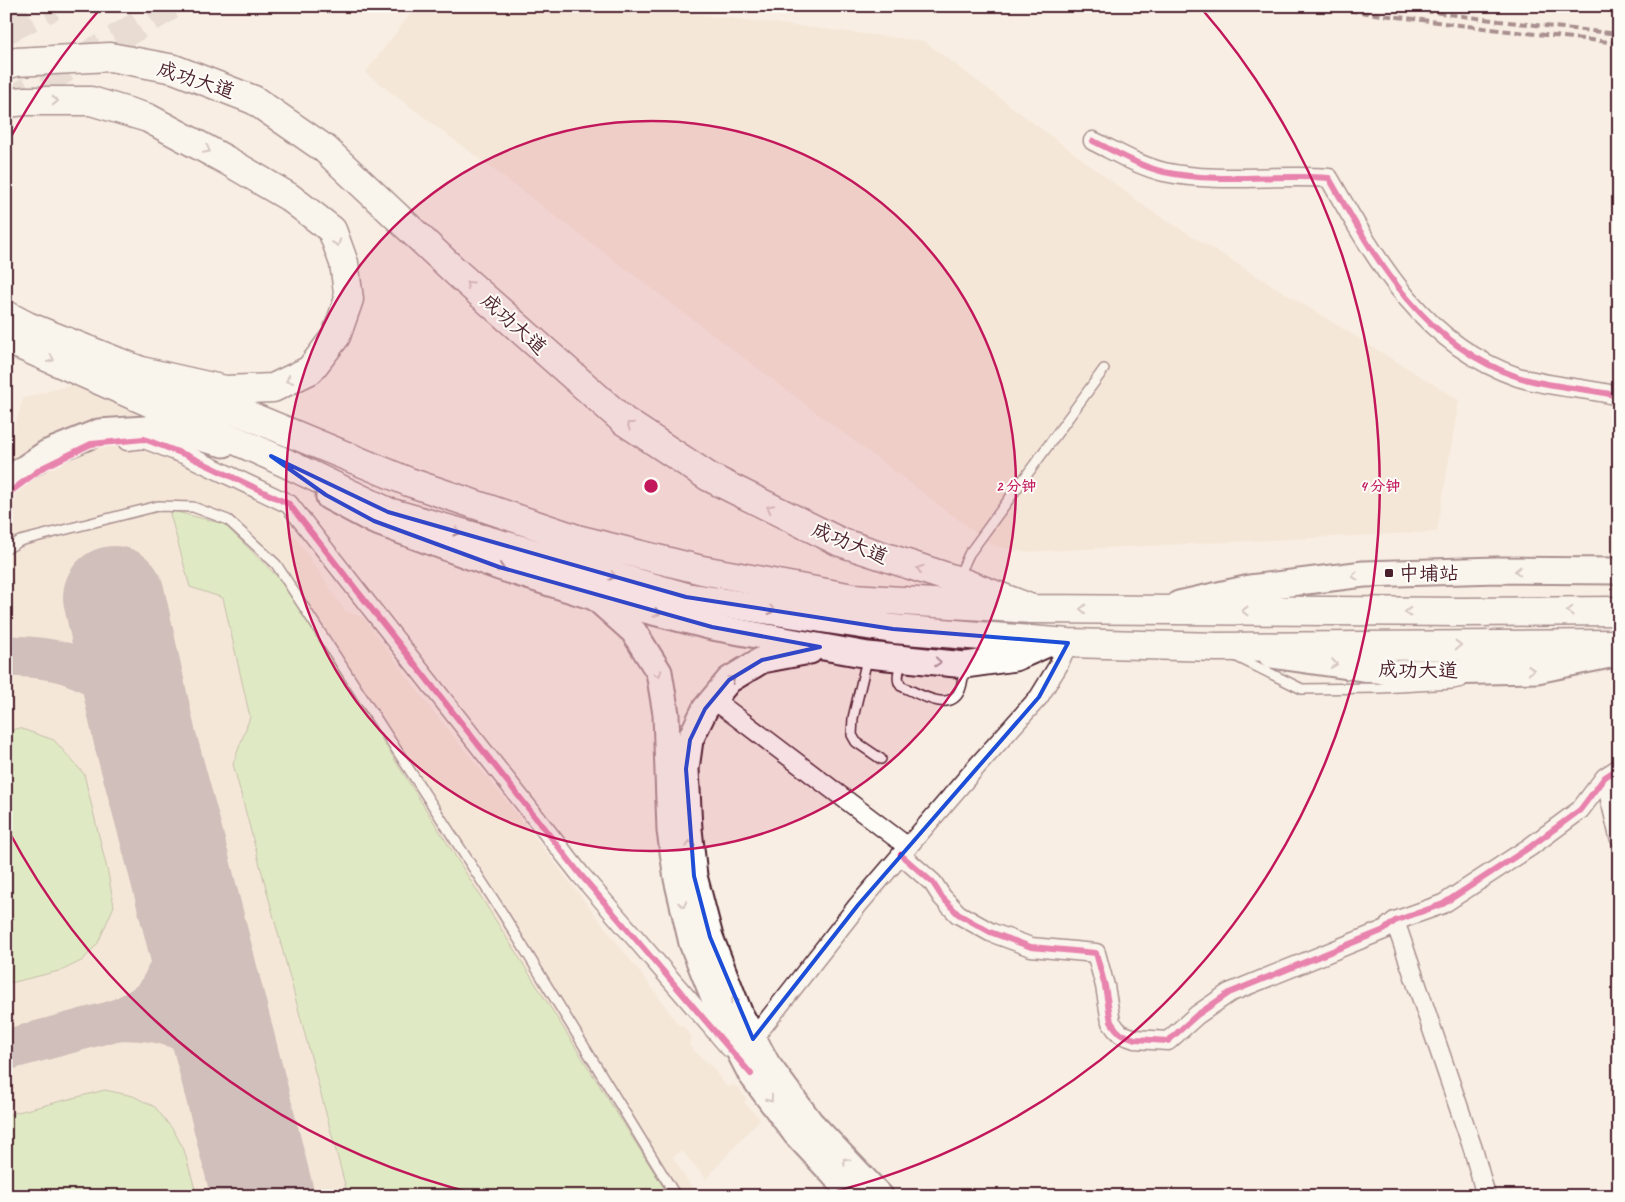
<svg xmlns="http://www.w3.org/2000/svg" width="1625" height="1202" viewBox="0 0 1625 1202" font-family="Caveat,'LXGW WenKai TC',sans-serif">
<style>
.built{fill:#f2decb}
.green{fill:#c2e39c;stroke:#868164}
.lines{fill:none;stroke-linecap:round;stroke-linejoin:round}
.taxiway{stroke:#a18687;stroke-width:41}
.runway{stroke:#a18687;stroke-width:102}
.highway-tunnel{stroke:#d5c5be;stroke-width:28;stroke-dasharray:28 14;stroke-linecap:butt}
.lane-casing{stroke:#4a1f2b;stroke-width:12}
.street-casing{stroke:#4a1f2b;stroke-width:21}
.secondary-casing{stroke:#4a1f2b;stroke-width:29}
.primary-casing{stroke:#4a1f2b;stroke-width:31}
.highway-casing{stroke:#4a1f2b;stroke-width:31}
.lane{stroke:#fdfcf7;stroke-width:9}
.street{stroke:#fdfcf7;stroke-width:18}
.secondary{stroke:#fdfcf7;stroke-width:25}
.primary{stroke:#fdfcf7;stroke-width:28}
.highway{stroke:#fdfcf7;stroke-width:28}
.rail{stroke:#4a1f2b;stroke-width:4;stroke-dasharray:8 4;stroke-linecap:butt}
.cycleway-casing{stroke:#fdfcf7;stroke-width:9}
.cycleway{stroke:#d6006c;stroke-width:6}
.oneway{stroke:#ac999b}
.marked{fill:none;stroke:#1d4ed8;stroke-width:4;stroke-linejoin:round}
.ring{fill:none;stroke:#c2185b;stroke-width:2.5}
.poi-dot{fill:#4a1f2b;stroke:#fdfcf7;stroke-width:2}
.labels{text-anchor:middle;dominant-baseline:central;stroke-width:4;stroke-linejoin:round;paint-order:stroke}
.street-label{font-size:20px;fill:#4a1f2b;stroke:#fdfcf7}
.poi-label{font-size:20px;fill:#4a1f2b;stroke:#fdfcf7;text-anchor:start}
.centre{fill:#c2185b;stroke:#fdfcf7;stroke-width:2.5}
.ring-label{font-size:15px;text-anchor:middle;font-weight:bold;fill:#c2185b;stroke:#fdfcf7;stroke-width:4;stroke-linejoin:round;paint-order:stroke}
</style>
<rect width="100%" height="100%" fill="#f8eee3"/>
<filter id="ink" filterUnits="userSpaceOnUse"><feTurbulence type="fractalNoise" baseFrequency=".02" numOctaves="2"/><feDisplacementMap in="SourceGraphic" scale="10" xChannelSelector="R" yChannelSelector="G"/><feConvolveMatrix kernelMatrix="1 2 1 2 8 2 1 2 1" color-interpolation-filters="sRGB"/></filter>
<g filter="url(#ink)">
<!-- built -->
<g class="built">
<path d="M416,6h213l295,35 226,169 309,190 -22,132 -413,20 -31,-6 -628,-473z"/>
<path d="M88,380l42,17 15,50 132,62 68,101 19,8 69,93 73,89 144,185 28,39 6,3 8,9 -3,10 24,22 14,19 7,-2 5,3 8,12 -3,2 16,17 -54,60 -24,-28 -9,6 24,39h-691v-688l10,-8 -10,-31v-14l17,-57z"/>
</g>
<!-- green -->
<g class="green">
<path d="M169,510l55,14 68,67 40,69 337,536h-321l-115,-432 17,-47 -27,-119 -33,-11z"/>
<path d="M19,728l35,12 30,34 24,99 6,33 -16,37 -15,17 -20,10 -57,14v-252z"/>
<path d="M105,1090l28,6 22,11 19,24 10,19 13,46h-191v-81z"/>
</g>
<g class="lines">
<!-- taxiway -->
<g class="taxiway">
<path d="M6,656c46,1 80,6 114,40 25,24 30,61 39,93 8,29 15,58 20,88 3,13 7,28 5,41 -2,20 -18,66 -31,80 -10,10 -23,16 -36,22 117,-4 119,77 143,166"/>
<path d="M6,1050l111,-30"/>
</g>
<!-- runway -->
<path class="runway" d="M114,597l31,142 27,99 91,358"/>
<!-- highway-tunnel -->
<g class="highway-tunnel">
<path d="M6,30l47,-24"/>
<path d="M6,104l165,-98"/>
</g>
<defs>
<g id="lane">
<path d="M6,549l14,-8 138,-35 35,1 35,13 48,44 227,350 173,282"/>
<path d="M958,578l11,-24 135,-185"/>
<path d="M868,655l-15,63 -1,17 4,7 25,17"/>
<path d="M1233,655l69,34 78,-1 73,-4 9,-2"/>
<path d="M902,659c-2,9 -7,20 -1,27 16,7 49,28 59,4 3,-7 3,-16 5,-24"/>
</g>
<g id="street">
<path d="M1093,141c23,11 46,25 71,31 56,12 109,2 165,6 47,82 94,167 189,199 32,10 68,11 101,19"/>
<path d="M127,441l17,-2 42,16 103,49 291,370 150,174"/>
<path d="M713,699l195,148"/>
<path d="M1605,778l14,59"/>
<path d="M901,855l32,28 9,14 16,17 32,18 41,15 65,6 9,33 6,36 5,7 5,5 14,5 33,2 29,-26 32,-22 155,-63 11,-9 48,-17 87,-57 50,-37 25,-33 14,-9"/>
<path d="M1395,921l78,228 13,47"/>
<path d="M753,1039l105,-134 120,-140 61,-68 19,-31 10,-23"/>
</g>
<g id="secondary">
<path d="M6,481l41,-28 52,-21 61,-4 64,16"/>
<path d="M329,497l45,24 125,46 95,30 118,30 156,28 97,10 50,-7 37,-16"/>
<path d="M598,600l36,32 25,40 7,42 4,117 7,48 15,64 31,77 28,54 45,60 58,62"/>
<path d="M1179,604l71,-16 114,-14 133,-4 122,1"/>
<path d="M810,651l-48,9 -33,20 -24,29 -15,31 -4,29 3,60 5,47 16,61 29,75 28,52 43,58 70,74"/>
<path d="M1271,655l126,18 140,-3 82,-17"/>
</g>
<g id="primary">
<path d="M6,315l21,11 114,45 268,111 168,57 125,31 151,28 179,11 430,3 157,-1"/>
<path d="M6,339l265,117 117,56 298,85 207,32 175,14 149,4 402,-3"/>
</g>
<g id="highway">
<path d="M6,65l10,-3 94,-5 64,12 80,31 71,49 133,125 166,147 85,56 131,65 116,38 76,29"/>
<path d="M6,103l20,-2h65l57,17 78,42 63,37 43,33 12,33 5,36 -13,37 -26,34 -37,18 -48,2 -84,-19"/>
</g>
</defs>
<!-- lane casing -->
<use href="#lane" class="lane-casing"/>
<!-- street casing -->
<use href="#street" class="street-casing"/>
<!-- secondary casing -->
<use href="#secondary" class="secondary-casing"/>
<!-- primary casing -->
<use href="#primary" class="primary-casing"/>
<!-- highway casing -->
<use href="#highway" class="highway-casing"/>
<!-- lane -->
<use href="#lane" class="lane"/>
<!-- street -->
<use href="#street" class="street"/>
<!-- secondary -->
<use href="#secondary" class="secondary"/>
<!-- primary -->
<use href="#primary" class="primary"/>
<!-- highway -->
<use href="#highway" class="highway"/>
<!-- rail -->
<g class="rail">
<path d="M1313,6l186,24 120,13"/>
<path d="M1389,6l110,15 120,13"/>
</g>
<defs>
<g id="cycleway">
<path d="M1093,141c23,11 46,25 71,31 56,12 109,2 165,6 47,82 94,167 189,199 32,10 68,11 101,19"/>
<path d="M6,495l36,-27 49,-24 53,-5 42,16 103,49 291,370 171,200"/>
<path d="M901,855l32,28 9,14 16,17 32,18 41,15 65,6 9,33 6,36 5,7 5,5 14,5 33,2 29,-26 32,-22 155,-63 11,-9 48,-17 87,-57 50,-37 25,-33 14,-9"/>
</g>
</defs>
<!-- cycleway casing -->
<use href="#cycleway" class="cycleway-casing"/>
<!-- cycleway -->
<use href="#cycleway" class="cycleway"/>
</g>
<!-- one-way arrows -->
<defs><path id="oneway-chevron" d="M-2-3.5L2.5 0L-2 3.5" fill="none" stroke-width="1.6" stroke-linecap="round" stroke-linejoin="round" transform="scale(1.25)"/></defs>
<g class="oneway">
<use href="#oneway-chevron" transform="translate(55 101)"/>
<use href="#oneway-chevron" transform="translate(207 150) rotate(28)"/>
<use href="#oneway-chevron" transform="translate(337 243) rotate(70)"/>
<use href="#oneway-chevron" transform="translate(469 284) rotate(-138)"/>
<use href="#oneway-chevron" transform="translate(51 359) rotate(24)"/>
<use href="#oneway-chevron" transform="translate(289 380) rotate(153)"/>
<use href="#oneway-chevron" transform="translate(630 425) rotate(-146)"/>
<use href="#oneway-chevron" transform="translate(770 508) rotate(-154)"/>
<use href="#oneway-chevron" transform="translate(457 532) rotate(16)"/>
<use href="#oneway-chevron" transform="translate(501 568) rotate(18)"/>
<use href="#oneway-chevron" transform="translate(920 569) rotate(-162)"/>
<use href="#oneway-chevron" transform="translate(1518 571) rotate(-179)"/>
<use href="#oneway-chevron" transform="translate(613 576) rotate(16)"/>
<use href="#oneway-chevron" transform="translate(1355 576) rotate(173)"/>
<use href="#oneway-chevron" transform="translate(1083 609) rotate(-179)"/>
<use href="#oneway-chevron" transform="translate(772 610) rotate(9)"/>
<use href="#oneway-chevron" transform="translate(1245 611) rotate(-180)"/>
<use href="#oneway-chevron" transform="translate(1570 611) rotate(179)"/>
<use href="#oneway-chevron" transform="translate(1408 612) rotate(-180)"/>
<use href="#oneway-chevron" transform="translate(657 613) rotate(14)"/>
<use href="#oneway-chevron" transform="translate(1458 645) rotate(-1)"/>
<use href="#oneway-chevron" transform="translate(938 662) rotate(5)"/>
<use href="#oneway-chevron" transform="translate(1334 664) rotate(8)"/>
<use href="#oneway-chevron" transform="translate(1531 670) rotate(-3)"/>
<use href="#oneway-chevron" transform="translate(658 674) rotate(71)"/>
<use href="#oneway-chevron" transform="translate(732 679) rotate(-37)"/>
<use href="#oneway-chevron" transform="translate(690 844) rotate(-97)"/>
<use href="#oneway-chevron" transform="translate(683 904) rotate(76)"/>
<use href="#oneway-chevron" transform="translate(734 1000) rotate(-111)"/>
<use href="#oneway-chevron" transform="translate(770 1099) rotate(54)"/>
<use href="#oneway-chevron" transform="translate(846 1161) rotate(-133)"/>
</g>
</g>
<!-- marked area -->
<path d="M0 0H1625V1202H0ZM271,456l117,56 298,85 207,32 175,14 -29,54 -181,208 -105,134 -43,-102 -16,-61 -8,-107 4,-29 15,-31 24,-29 33,-20 58,-13 -108,-20 -213,-60 -125,-46 -48,-26z" fill="#f8eee3" fill-opacity=".55" fill-rule="evenodd"/>
<path class="marked" d="M271,456l117,56 298,85 207,32 175,14 -29,54 -181,208 -105,134 -43,-102 -16,-61 -8,-107 4,-29 15,-31 24,-29 33,-20 58,-13 -108,-20 -213,-60 -125,-46 -48,-26z"/>
<!-- distance rings -->
<circle cx="651" cy="486" r="365" fill="#c2185b" fill-opacity=".12"/>
<g class="ring">
<circle cx="651" cy="486" r="365"/>
<path d="M481 1195A729 729 0 0 1 7 828M7 144A729 729 0 0 1 101 8M1201 8A729 729 0 0 1 821 1195"/>
</g>
<!-- markers -->
<rect class="poi-dot" x="1384" y="568" width="10" height="10" rx="2.5"/>
<g class="labels">
<!-- street labels -->
<g class="street-label">
<text transform="translate(196 80) rotate(18)">成功大道</text>
<text transform="translate(514 324) rotate(42)">成功大道</text>
<text transform="translate(850 543) rotate(22)">成功大道</text>
<text transform="translate(1418 670) rotate(1)">成功大道</text>
</g>
<!-- poi labels -->
<g class="poi-label">
<text x="1399" y="573">中埔站</text>
</g>
</g>
<circle cx="651" cy="486" r="8" class="centre"/>
<g class="ring-label">
<text x="1016" y="491">2 分钟</text>
<text x="1380" y="491">4 分钟</text>
</g>
<!-- margin -->
<rect width="1625" height="1202" fill="none" stroke="#fdfcf7" stroke-width="25"/>
<rect x="12" y="12" width="1600" height="1177" fill="none" stroke="#4a1f2b" stroke-width="2" filter="url(#ink)"/>
</svg>
